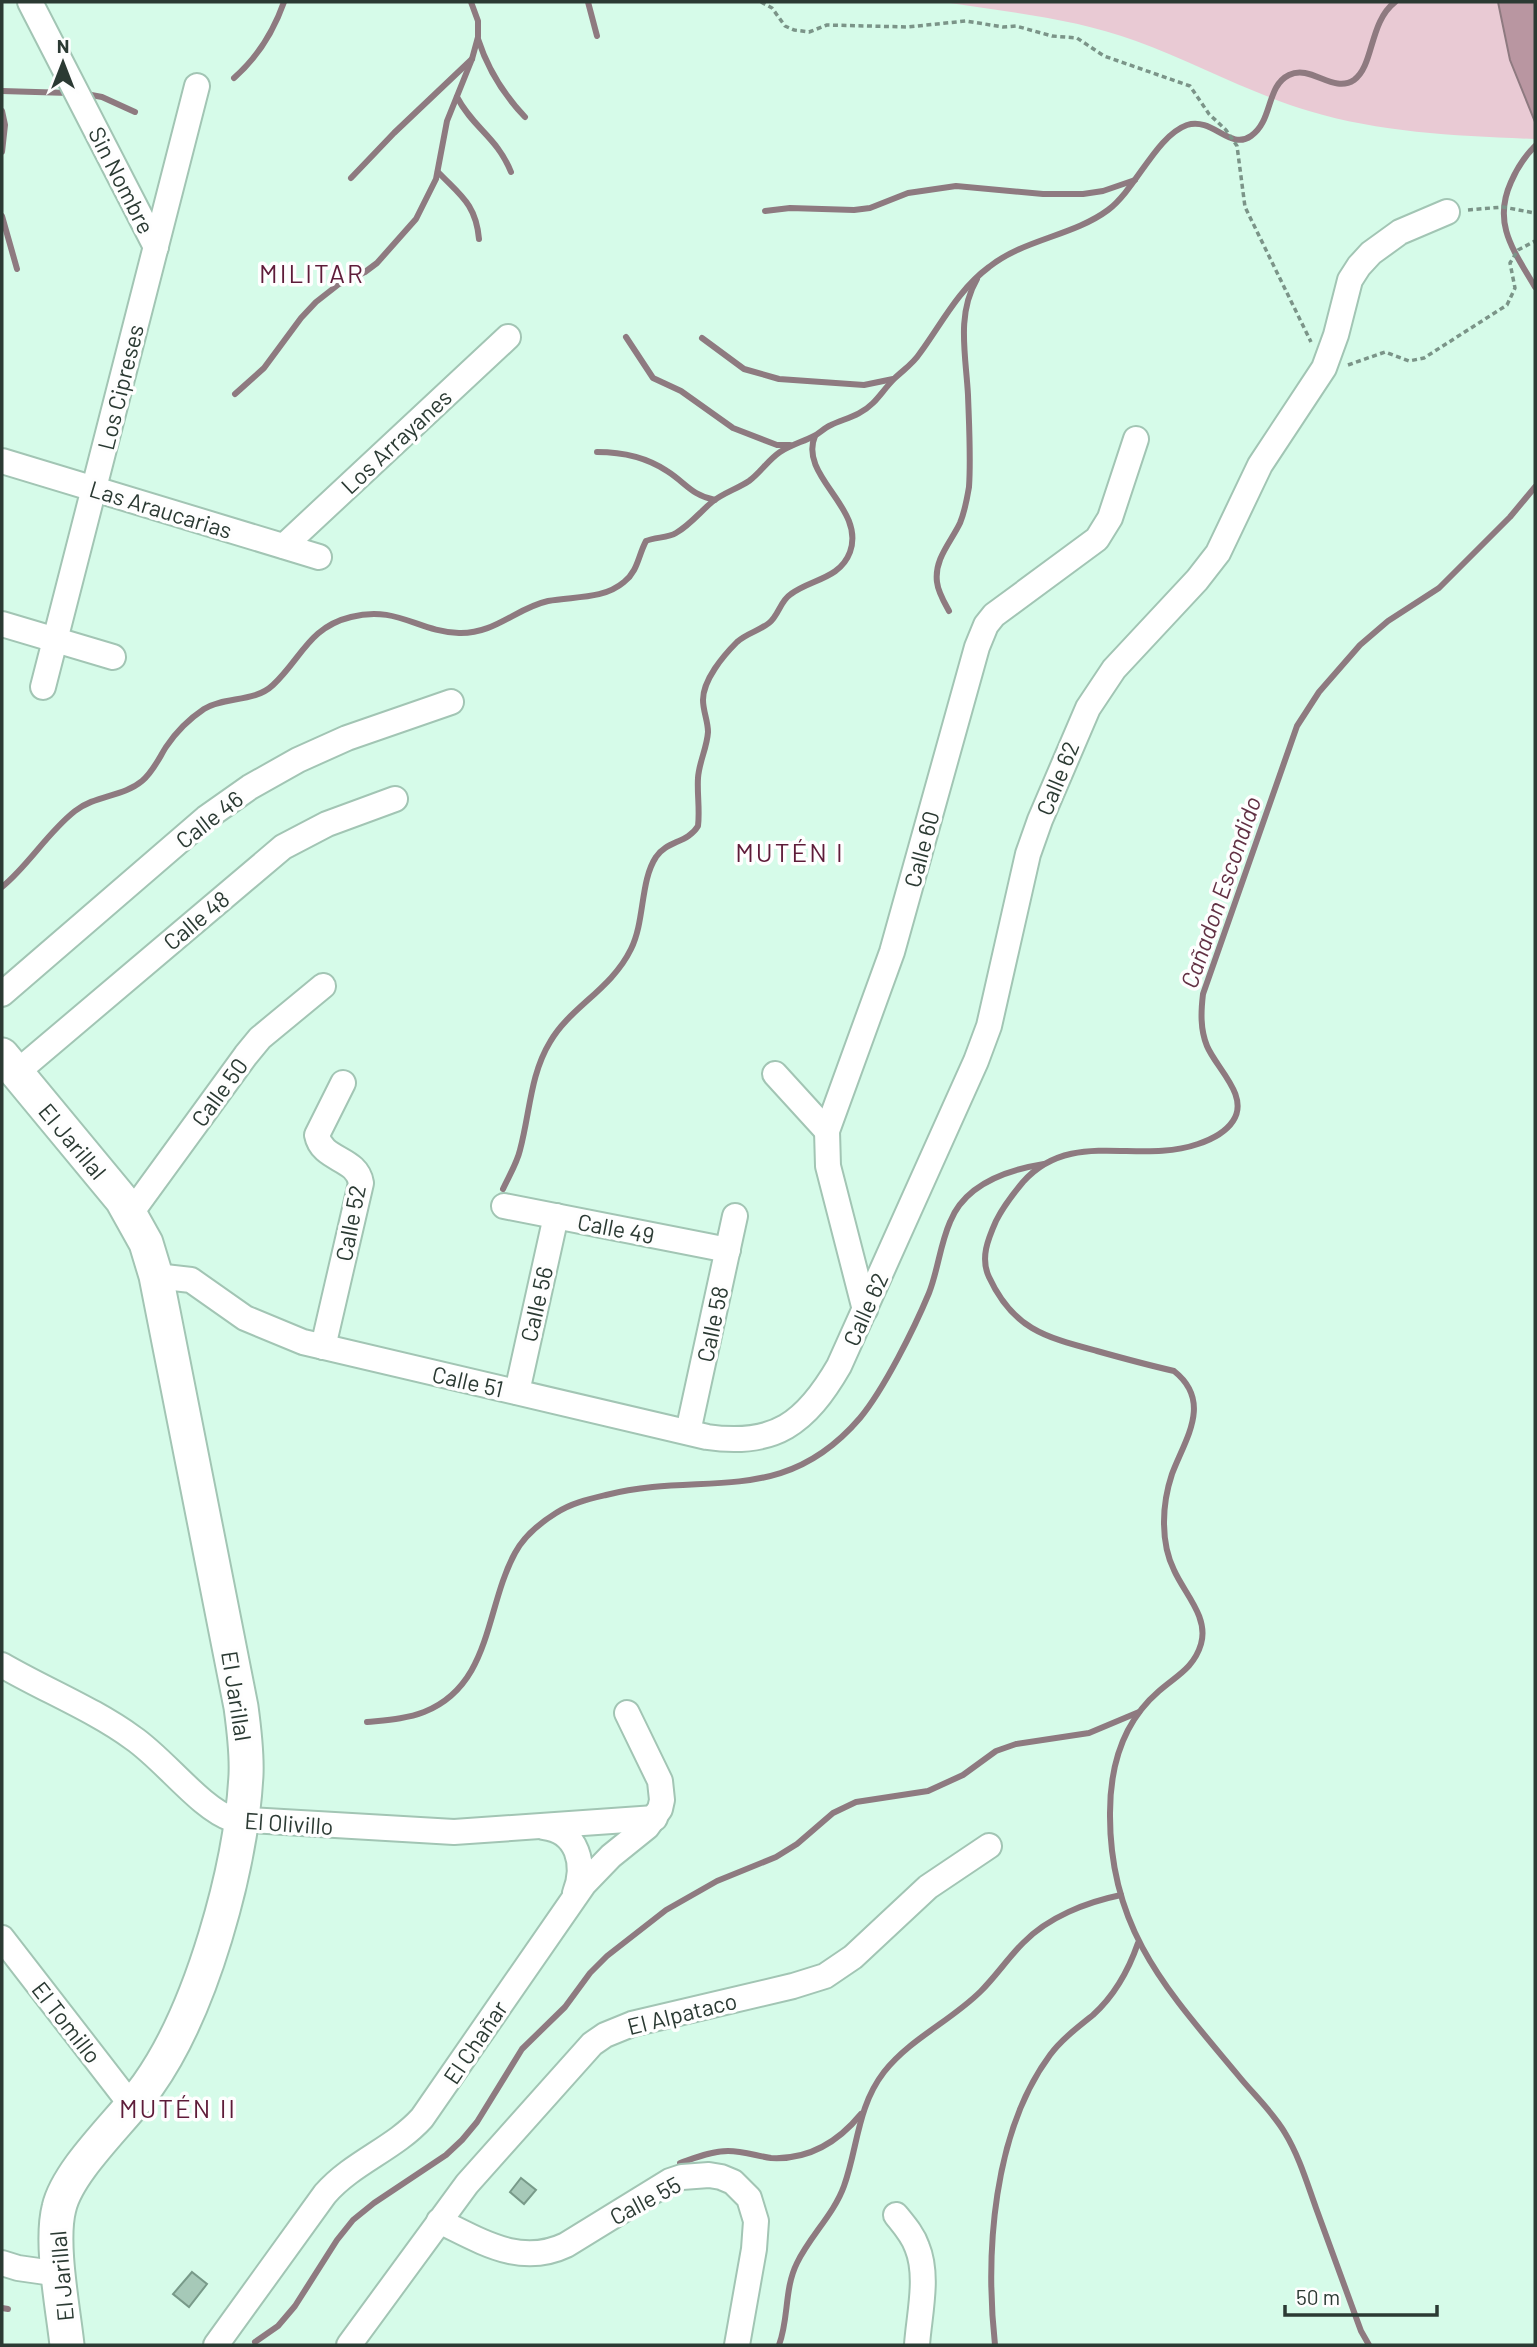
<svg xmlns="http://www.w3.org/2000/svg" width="1537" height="2347" viewBox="0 0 1537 2347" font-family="Barlow,sans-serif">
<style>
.green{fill:#e9cad4}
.water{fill:#b996a1;stroke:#8e7a80;stroke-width:2}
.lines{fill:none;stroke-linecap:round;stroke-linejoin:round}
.stream{stroke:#8e7a80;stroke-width:6}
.building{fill:#a6c9b8;stroke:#789a89;stroke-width:2}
.street-casing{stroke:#a2c5b4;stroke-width:28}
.secondary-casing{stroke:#a2c5b4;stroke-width:37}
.path{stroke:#7b9488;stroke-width:3.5;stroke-dasharray:5 3.5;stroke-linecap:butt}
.street{stroke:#fff;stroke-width:24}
.secondary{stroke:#fff;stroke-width:33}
.labels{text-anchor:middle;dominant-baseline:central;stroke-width:7;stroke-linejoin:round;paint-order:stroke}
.street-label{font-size:23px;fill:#2b3a33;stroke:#fefefe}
.water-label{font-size:24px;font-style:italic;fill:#623144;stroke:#fefefe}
.quarter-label{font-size:26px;letter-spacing:2px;fill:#5e1c39;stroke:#fefefe}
</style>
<rect width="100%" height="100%" fill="#d6fbe9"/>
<!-- green -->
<path class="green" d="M943,2h555l12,58 25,62v17c-76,-3 -153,-6 -226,-28 -60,-18 -115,-49 -173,-70 -62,-23 -128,-29 -193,-39z"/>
<!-- water -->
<path class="water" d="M1498,2h37v120l-25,-62z"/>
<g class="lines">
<!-- stream -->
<g class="stream">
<path d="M588,2l9,34"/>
<path d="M478,39c10,31 25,55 47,78"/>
<path d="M234,78c24,-21 39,-45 50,-76"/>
<path d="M2,91l67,2"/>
<path d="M86,94l16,3 33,15"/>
<path d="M457,97c16,31 40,40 54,75"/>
<path d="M2,111l3,14 -3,27"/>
<path d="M1535,146c-11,11 -18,22 -24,36 -19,42 3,69 24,105"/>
<path d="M438,172c22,23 38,32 41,67"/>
<path d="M351,178l43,-45 78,-74"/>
<path d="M765,211l25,-3 64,2 16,-2 38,-15 48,-7 87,8h40l20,-3 32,-11"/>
<path d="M2,216l15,53"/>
<path d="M626,337l27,41 28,13 52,37 44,17h13"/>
<path d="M702,338l42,31 35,10 85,6 29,-6"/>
<path d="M235,394l29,-26 37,-50 15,-16 23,-18 26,-12 12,-9 39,-44 20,-40 11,-58 25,-62 6,-22v-16l-7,-19"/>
<path d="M597,452c25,0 49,5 70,19 19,12 24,24 48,29"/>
<path d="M949,611c-5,-9 -11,-19 -12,-29 -3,-23 14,-40 23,-59 5,-12 7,-24 9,-36 2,-29 0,-63 -1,-92 -2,-39 -12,-80 9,-116"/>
<path d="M2,887c27,-22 45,-54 73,-76 20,-16 48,-14 67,-30 11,-9 17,-23 24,-34 10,-15 23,-28 38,-38 21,-13 50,-6 69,-24 28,-26 36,-58 78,-68 46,-12 67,15 108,16 36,1 57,-25 89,-32 25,-5 55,-1 76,-19 14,-11 14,-26 22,-41 9,-4 22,-3 30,-8 14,-8 24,-21 36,-31 11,-9 25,-13 37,-21 11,-8 19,-21 31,-29 11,-7 22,-10 34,-16 6,-3 10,-8 17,-11 15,-7 29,-9 42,-22 7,-7 13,-16 21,-24 9,-9 19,-15 26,-26 22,-30 38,-63 69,-86 35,-28 84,-31 119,-57 28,-21 48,-74 79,-85 26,-8 43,26 64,11 22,-15 15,-50 38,-61 22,-11 44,19 65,5 20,-14 15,-58 41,-78"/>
<path d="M503,1189c6,-13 14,-26 17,-39 10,-37 10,-75 30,-108 20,-35 61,-52 81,-93 14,-28 9,-68 25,-92 10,-16 32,-14 42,-31 2,-16 -1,-32 0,-48 1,-16 9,-30 10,-46 0,-11 -5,-21 -5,-32 0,-20 20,-44 34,-58 10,-9 22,-11 32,-19 10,-8 11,-22 22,-29 20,-15 49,-15 59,-42 16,-44 -52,-76 -35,-116"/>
<path d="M367,1722c19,-2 39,-3 57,-10 68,-27 61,-104 91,-159 9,-17 25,-30 41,-40 15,-10 33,-14 50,-18 98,-25 176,14 254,-77 24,-29 54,-89 69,-125 9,-23 11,-48 21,-71 15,-38 57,-52 94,-58"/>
<path d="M680,2163c15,-5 32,-12 48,-12 15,0 29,5 43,7 38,2 67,-16 90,-44"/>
<path d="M2,2308l6,1"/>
<path d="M255,2342l23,-16 17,-20 42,-66 16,-20 21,-17 72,-48 16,-15 15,-18 45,-73 43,-42 25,-34 17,-17 59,-46 51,-29 59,-24 21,-13 36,-31 23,-11 72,-11 35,-16 33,-24 20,-7 73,-11 50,-21"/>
<path d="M779,2345c10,-26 5,-56 18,-82 13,-27 37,-49 47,-77 14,-39 13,-79 40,-114 27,-34 67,-51 97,-81 15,-15 27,-33 42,-48 25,-26 64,-41 98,-48"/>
<path d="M995,2345c-10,-92 -2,-213 55,-290 11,-15 28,-28 43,-40 22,-20 35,-43 45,-72"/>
<path d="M1369,2345l-8,-14c-15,-41 -30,-82 -45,-123 -9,-25 -17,-52 -31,-75 -12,-21 -32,-39 -48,-59 -69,-83 -128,-144 -127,-261 0,-46 13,-91 49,-122 17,-15 35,-23 42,-47 8,-27 -17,-51 -27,-74 -7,-14 -10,-32 -10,-48 0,-15 3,-33 8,-48 13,-35 41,-72 2,-103 -26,-6 -52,-13 -77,-20 -52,-14 -84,-22 -108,-74 -9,-19 -1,-38 7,-56 7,-14 17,-27 27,-39 48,-54 115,-17 175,-38 12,-4 27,-11 35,-23 17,-25 -17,-53 -26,-75 -7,-17 -6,-35 -4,-52l94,-268 22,-34 41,-47 28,-24 51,-33 71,-71 25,-30"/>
</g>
</g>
<!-- building -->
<g class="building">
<path d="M521,2178l15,12 -12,14 -14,-12z"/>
<path d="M192,2272l15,12 -18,23 -16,-13z"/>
</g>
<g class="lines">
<defs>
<g id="street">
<path d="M30,2l126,245"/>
<path d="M2,461l317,96"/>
<path d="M284,546l224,-209"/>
<path d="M2,624l111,33"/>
<path d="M43,687l154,-601"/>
<path d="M2,994l204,-176 44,-31 48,-27 49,-22 104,-36"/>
<path d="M16,1073l267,-226 44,-23 68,-25"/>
<path d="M775,1074l52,57"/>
<path d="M504,1206l224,44"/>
<path d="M131,1213l115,-158 14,-17 63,-52"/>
<path d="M156,1276l35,4 54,38 58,24 404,95c68,10 99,-14 132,-71l137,-305 13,-35 39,-172 12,-34 48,-112 26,-39 83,-89 21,-27 42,-88 64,-97 12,-33 14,-55 9,-14 12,-13 29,-21 47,-20"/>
<path d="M865,1310l-37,-144 -1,-35 65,-179 85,-305 9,-22 8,-10 103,-76 13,-21 26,-79"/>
<path d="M323,1347l38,-164c-4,-26 -39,-22 -44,-48l26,-52"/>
<path d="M517,1392l39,-176"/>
<path d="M688,1432l47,-216"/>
<path d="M2,1665c43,25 91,44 131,73 31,21 68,71 99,81l222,13 201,-14"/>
<path d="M544,1827c34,4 42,38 31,66"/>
<path d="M2,1938l130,168"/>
<path d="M896,2215c8,10 17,20 21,32 12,29 2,68 0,98"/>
<path d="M439,2221c42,20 81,46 127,24l104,-64 12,-4 27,-2 12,2 12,5 16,16 7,23 -2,28 -17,96"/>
<path d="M2,2263l16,5 42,6"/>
<path d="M216,2345l109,-151c28,-32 69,-45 97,-76l162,-234 27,-28 36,-29 13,-18 2,-9 -2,-19 -33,-68"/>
<path d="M349,2345l118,-161 125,-140 13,-9 27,-11 161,-38 32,-10 28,-19 75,-70 61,-41"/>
</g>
<path id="secondary" d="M2,1055l120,145 24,43 10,33 85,431c3,22 6,45 5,68 -5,93 -44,234 -98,310 -25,35 -80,84 -89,123 -9,35 4,100 8,137"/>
</defs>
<!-- street casing -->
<use href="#street" class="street-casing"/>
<!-- secondary casing -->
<use href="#secondary" class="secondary-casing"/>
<!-- path -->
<g class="path">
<path d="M761,2l11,6 13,18 9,4 15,2 18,-7 81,2 58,-6 37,6 13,-1 36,10 25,2 27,18 86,30 19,28 17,16 11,16 8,61 66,135"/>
<path d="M1468,210l35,-3 32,6"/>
<path d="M1348,365l37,-13 24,9 15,-3 83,-53 8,-17 -5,-25 8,-13 17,-9"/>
</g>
<!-- street -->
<use href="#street" class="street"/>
<!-- secondary -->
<use href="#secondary" class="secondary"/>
</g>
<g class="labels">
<!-- street labels -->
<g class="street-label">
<text transform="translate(122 180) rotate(63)">Sin Nombre</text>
<text transform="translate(120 387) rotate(-76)">Los Cipreses</text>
<text transform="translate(396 441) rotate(-43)">Los Arrayanes</text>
<text transform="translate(161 509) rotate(17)">Las Araucarias</text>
<text transform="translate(1057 778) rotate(-68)">Calle 62</text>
<text transform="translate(209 819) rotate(-38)">Calle 46</text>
<text transform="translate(921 849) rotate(-75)">Calle 60</text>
<text transform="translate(196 920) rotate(-40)">Calle 48</text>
<text transform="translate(219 1092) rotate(-54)">Calle 50</text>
<text transform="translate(73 1141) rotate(50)">El Jarillal</text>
<text transform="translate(350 1223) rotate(-79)">Calle 52</text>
<text transform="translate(616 1228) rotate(11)">Calle 49</text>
<text transform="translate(536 1304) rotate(-77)">Calle 56</text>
<text transform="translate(865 1309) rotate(-66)">Calle 62</text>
<text transform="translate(712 1324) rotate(-78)">Calle 58</text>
<text transform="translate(468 1381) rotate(13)">Calle 51</text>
<text transform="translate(237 1696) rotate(81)">El Jarillal</text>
<text transform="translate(289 1823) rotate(4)">El Olivillo</text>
<text transform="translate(682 2013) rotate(-14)">El Alpataco</text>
<text transform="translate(67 2022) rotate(52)">El Tomillo</text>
<text transform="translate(475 2042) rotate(-56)">El Chañar</text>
<text transform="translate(645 2200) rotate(-28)">Calle 55</text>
<text transform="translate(61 2276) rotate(-95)">El Jarillal</text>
</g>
<!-- water labels -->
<g class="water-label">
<text transform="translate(1220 892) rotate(-71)">Cañadon Escondido</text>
</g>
<!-- quarter labels -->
<g class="quarter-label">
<text x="312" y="272">MILITAR</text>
<text x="790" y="851">MUTÉN I</text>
<text x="178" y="2107">MUTÉN II</text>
</g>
</g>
<!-- border -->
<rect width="1537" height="2347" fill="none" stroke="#2b3a33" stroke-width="7"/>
<!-- north arrow -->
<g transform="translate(63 63)" stroke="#fefefe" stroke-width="5" paint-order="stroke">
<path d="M0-5L12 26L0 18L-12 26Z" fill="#2b3a33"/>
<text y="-10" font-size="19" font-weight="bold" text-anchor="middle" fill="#2b3a33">N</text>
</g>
<!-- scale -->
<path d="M1285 2305v10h152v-10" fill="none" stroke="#2b3a33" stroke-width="3.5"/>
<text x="1296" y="2305" font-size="21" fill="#2b3a33" stroke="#fefefe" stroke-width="5" paint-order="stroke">50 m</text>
</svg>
